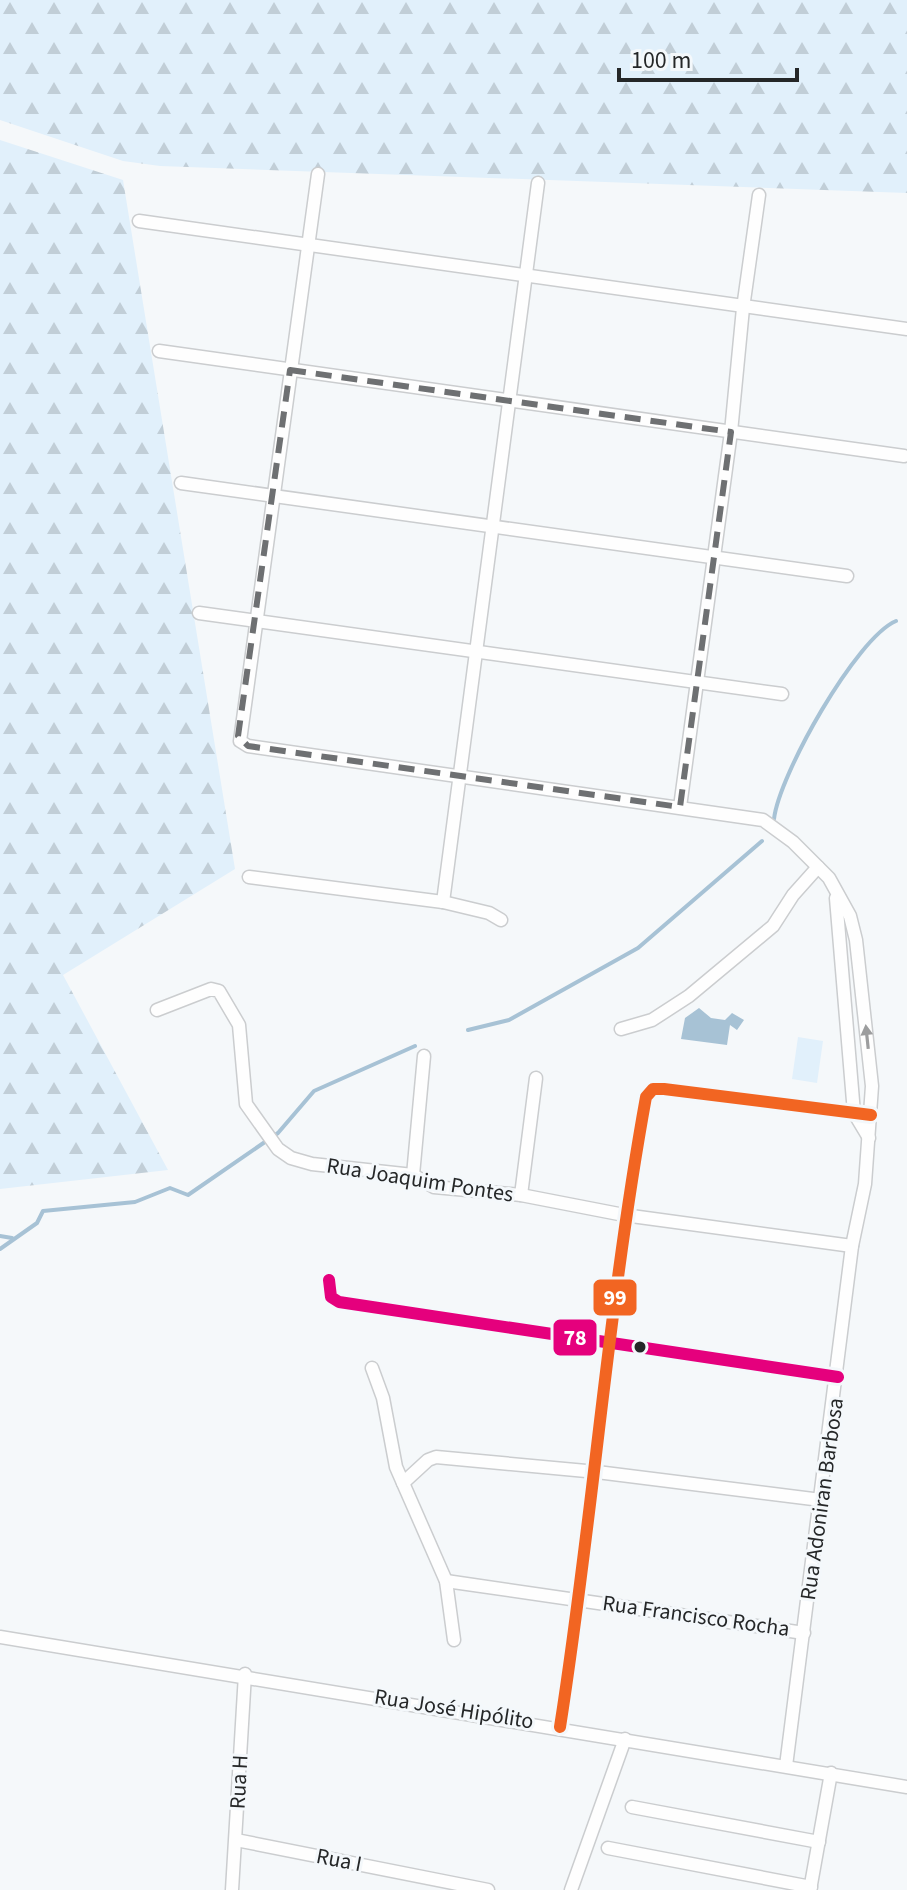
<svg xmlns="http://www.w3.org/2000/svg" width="907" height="1890" viewBox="0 0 907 1890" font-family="'Source Sans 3',sans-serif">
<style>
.forest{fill:url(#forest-firs)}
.pitch{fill:#e1f0fb}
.water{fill:#a7c2d5}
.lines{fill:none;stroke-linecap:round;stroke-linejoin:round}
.stream{stroke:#a7c2d5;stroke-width:4}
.minor-casing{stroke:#cbcdcf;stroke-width:15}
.minor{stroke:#fefefe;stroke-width:12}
.bus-1-casing{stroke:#f4f8fb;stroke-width:18}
.bus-2-casing{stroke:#f4f8fb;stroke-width:18}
.bus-1{stroke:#e5007d;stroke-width:12}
.bus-2{stroke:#f26522;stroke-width:12}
.oneway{fill:#9c9d9e}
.marked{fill:none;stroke:#6e7072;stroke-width:6;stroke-dasharray:16 10;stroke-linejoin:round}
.bus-dot{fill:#252728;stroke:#f4f8fb;stroke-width:3}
.labels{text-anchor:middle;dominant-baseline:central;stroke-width:6;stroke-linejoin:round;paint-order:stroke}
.street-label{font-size:22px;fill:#252728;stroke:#f4f8fb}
.line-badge{stroke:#f4f8fb;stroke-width:3}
.badge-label{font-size:22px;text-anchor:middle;font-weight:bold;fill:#fff}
</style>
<defs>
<pattern id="forest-firs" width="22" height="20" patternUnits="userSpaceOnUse" patternTransform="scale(2)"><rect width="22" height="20" fill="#e1f0fb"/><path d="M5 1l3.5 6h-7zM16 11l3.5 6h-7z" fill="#c1ced7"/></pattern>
</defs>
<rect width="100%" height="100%" fill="#f5f8fa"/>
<!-- forest -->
<g class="forest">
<path d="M0,0h907v193l-747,-27 -37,-5 -123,-41z"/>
<path d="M0,140l123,40 112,689 -172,106 105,195 -168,19z"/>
</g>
<!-- pitch -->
<path class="pitch" d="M798,1037l25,4 -6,42 -25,-4z"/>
<!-- water -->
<path class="water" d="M699,1008l12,10 14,2 7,-7 12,7 -7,10 -7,-5 -3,20 -46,-6 4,-21z"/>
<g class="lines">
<!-- stream -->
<g class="stream">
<path d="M774,819c5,-44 82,-181 122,-198"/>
<path d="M468,1030l41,-10 129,-72 124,-107"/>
<path d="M0,1236l12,2"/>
<path d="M0,1249l37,-26 6,-12 92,-9 35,-14 18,7 90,-62 36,-42 101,-45"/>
</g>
<defs>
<g id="minor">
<path d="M318,174l-78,567 8,5 515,74 30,22 36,36 21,38 6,24 16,146 -7,98 -13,62 -66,520"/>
<path d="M139,221l768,108"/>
<path d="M159,351l745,105"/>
<path d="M181,483l666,93"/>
<path d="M199,613l583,81"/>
<path d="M680,807l51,-375 12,-124 16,-113"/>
<path d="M249,877l194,25 46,11 12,7"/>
<path d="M836,898l18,215 15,25"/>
<path d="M443,902l95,-719"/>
<path d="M157,1010l54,-21 8,2 20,34 7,79 32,45 13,9 21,6 101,11 21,12 87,8 103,20 228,31"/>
<path d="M621,1029l31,-9 37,-24 84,-70 20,-31 25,-28"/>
<path d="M413,1175l11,-119"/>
<path d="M521,1195l15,-117"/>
<path d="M329,1280l2,17 8,5 499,75"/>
<path d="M372,1368l11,30 13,69 50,114 8,59"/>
<path d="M403,1483l25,-23 8,-3 161,15 224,28"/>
<path d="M446,1581l358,52"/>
<path d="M0,1637l907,150"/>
<path d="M560,1727c33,-210 48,-421 86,-630l7,-8h11l207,26"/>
<path d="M632,1807l187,35"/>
<path d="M236,1840l252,50"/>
<path d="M608,1848l203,39"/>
<path d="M232,1890l13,-216"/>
<path d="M571,1890l54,-151"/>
<path d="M810,1890l21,-117"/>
</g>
</defs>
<!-- minor casing -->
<use href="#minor" class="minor-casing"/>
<!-- minor -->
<use href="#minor" class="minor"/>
<defs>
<path id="bus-1" d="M329,1280l2,17 8,5 499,75"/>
<path id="bus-2" d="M560,1727c33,-210 48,-421 86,-630l7,-8h11l207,26"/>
</defs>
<!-- bus-1 casing -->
<use href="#bus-1" class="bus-1-casing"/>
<!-- bus-2 casing -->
<use href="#bus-2" class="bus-2-casing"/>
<!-- bus-1 -->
<use href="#bus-1" class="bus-1"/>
<!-- bus-2 -->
<use href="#bus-2" class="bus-2"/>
</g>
<!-- one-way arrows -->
<defs><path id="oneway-solid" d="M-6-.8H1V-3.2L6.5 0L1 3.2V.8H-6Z" transform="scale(2)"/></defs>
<use class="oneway" href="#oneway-solid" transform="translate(867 1037) rotate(-96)"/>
<!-- marked area -->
<path class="marked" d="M290,370l441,62 -51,375 -432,-61 -10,-10z"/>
<!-- markers -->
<circle class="bus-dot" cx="640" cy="1347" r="7"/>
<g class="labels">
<!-- street labels -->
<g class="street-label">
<text transform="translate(420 1180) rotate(9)">Rua Joaquim Pontes</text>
<text transform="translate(822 1499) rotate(-82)">Rua Adoniran Barbosa</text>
<text transform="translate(696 1616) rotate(8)">Rua Francisco Rocha</text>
<text transform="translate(454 1709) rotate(9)">Rua José Hipólito</text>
<text transform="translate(239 1782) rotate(-87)">Rua H</text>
<text transform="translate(339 1860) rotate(11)">Rua I</text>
</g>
</g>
<g class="line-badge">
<rect x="592" y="1278" width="46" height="39" rx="8" fill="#f26522"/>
<rect x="552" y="1318" width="46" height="39" rx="8" fill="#e5007d"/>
</g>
<g class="badge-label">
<text x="615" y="1305">99</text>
<text x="575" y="1345">78</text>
</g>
<!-- scale -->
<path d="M619 68v12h178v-12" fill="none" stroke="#252728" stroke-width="4"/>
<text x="631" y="68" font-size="24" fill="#252728" stroke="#f4f8fb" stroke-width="6" paint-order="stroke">100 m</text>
</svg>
